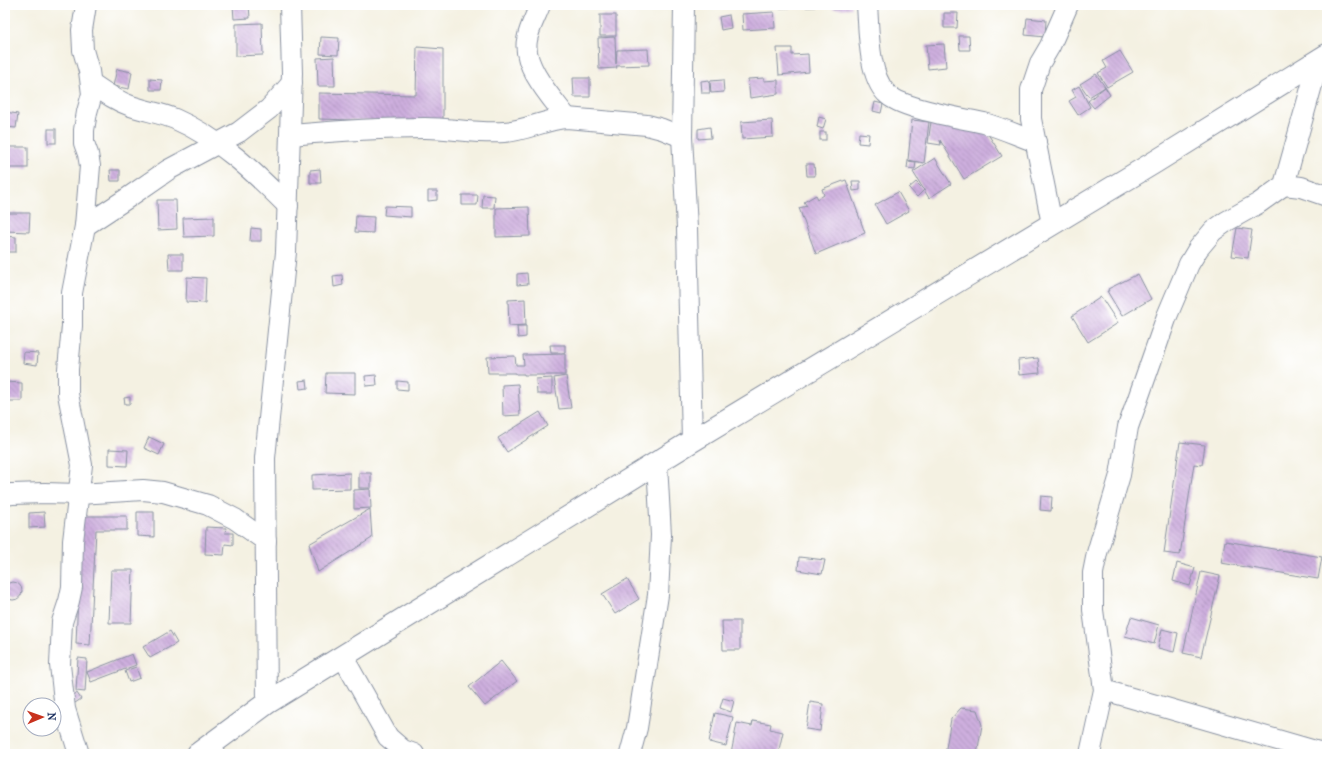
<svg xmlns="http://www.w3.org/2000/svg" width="1332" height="759" viewBox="0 0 1332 759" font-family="'IM FELL French Canon',serif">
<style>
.building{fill:url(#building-back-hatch)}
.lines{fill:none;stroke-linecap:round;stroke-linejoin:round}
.minor-casing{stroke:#8890a0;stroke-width:22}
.secondary-casing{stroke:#8890a0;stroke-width:24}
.minor{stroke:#fff;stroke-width:20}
.secondary{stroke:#fff;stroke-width:22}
</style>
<defs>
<pattern id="building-back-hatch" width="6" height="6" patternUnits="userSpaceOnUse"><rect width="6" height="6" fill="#ceafde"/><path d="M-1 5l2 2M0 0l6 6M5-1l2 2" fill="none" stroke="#a68fb7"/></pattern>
</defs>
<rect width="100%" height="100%" fill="#fff"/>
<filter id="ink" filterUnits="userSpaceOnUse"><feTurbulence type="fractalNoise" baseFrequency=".025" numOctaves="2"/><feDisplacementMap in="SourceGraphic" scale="8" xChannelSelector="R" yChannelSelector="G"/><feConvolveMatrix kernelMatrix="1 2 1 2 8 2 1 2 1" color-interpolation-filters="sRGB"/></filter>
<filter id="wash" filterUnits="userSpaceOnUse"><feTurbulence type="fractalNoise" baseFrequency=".012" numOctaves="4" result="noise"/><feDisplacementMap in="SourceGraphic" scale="16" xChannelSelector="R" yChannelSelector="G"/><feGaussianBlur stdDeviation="0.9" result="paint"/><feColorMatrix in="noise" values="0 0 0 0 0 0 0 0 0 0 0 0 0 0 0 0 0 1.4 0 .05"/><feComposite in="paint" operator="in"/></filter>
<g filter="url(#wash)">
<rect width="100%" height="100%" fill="#f4f1e2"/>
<g id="blocks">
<!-- building -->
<g class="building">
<path d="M233,5h16l1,13 -16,1z"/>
<path d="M780,5h34l1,2 -35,1z"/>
<path d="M832,5h19l1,3 -19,1z"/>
<rect x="5" y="7" width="3" height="19"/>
<path d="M774,12l1,16 -32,2 -1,-16z"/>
<path d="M944,13h14l-1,15h-13z"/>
<rect x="600" y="15" width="16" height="21"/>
<path d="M729,15l2,13 -10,2 -2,-13z"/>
<path d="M1027,18l19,2 -1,17 -20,-2z"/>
<path d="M262,23l1,32 -27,1v-32z"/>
<path d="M959,36h10l1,14h-10z"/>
<path d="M321,37l18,1 -1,17 -18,-1z"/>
<path d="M615,37l1,27 1,-14 31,-1 1,16 -33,1 1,2 -18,1 -1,-31z"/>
<path d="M944,44l2,23 -18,2 -2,-24z"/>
<path d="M417,47l26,2v74l-124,-4v-26l97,2z"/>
<path d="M777,48h15v7l16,-1 1,18 -30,3z"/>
<path d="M1120,51l13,21 -26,15 -9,-14 9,-5 -4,-7z"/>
<path d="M334,57l1,29h-17l-1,-28z"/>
<path d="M117,69l15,3 -3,17 -16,-3z"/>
<path d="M1096,74l9,13 -16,10 -9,-13z"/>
<path d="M573,78h17v19h-16z"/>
<path d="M764,78v3l14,-1v14l-28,4 -2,-19z"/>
<path d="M150,79l12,1 -1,10h-11z"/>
<path d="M709,80l1,13h-8l-1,-12z"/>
<path d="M723,80l1,12 -13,1 -1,-12z"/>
<path d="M1079,86l11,21 -12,8 -9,-14 7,-4 -4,-7z"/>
<path d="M1105,87l5,8 -16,13 -6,-7z"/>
<path d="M875,102l8,2 -2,9 -8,-2z"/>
<path d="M5,112l13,2 -2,14 -11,-1z"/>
<path d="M819,117l7,2 -3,10 -6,-2z"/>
<path d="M772,120l1,17 -31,2 -1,-17z"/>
<path d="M912,120l17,2 -5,41 -16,-3z"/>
<path d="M931,122l31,6 24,3 16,25 -38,23 -24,-39 1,5 -13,-2z"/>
<path d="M710,127l1,11 -13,1v-10z"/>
<rect x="48" y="129" width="8" height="14"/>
<rect x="820" y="132" width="6" height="8"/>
<path d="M859,133l10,1 -1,10 -10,-1z"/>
<rect x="5" y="147" width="23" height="21"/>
<path d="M935,158l16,26 -22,14 -16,-26z"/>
<path d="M908,161l8,1 -1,7 -8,-1z"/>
<path d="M806,164h8l1,12h-8z"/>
<path d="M320,169l1,14h-11v-13z"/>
<path d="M110,170h10v11h-9z"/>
<path d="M846,180l19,53 -49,21 -17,-46 8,-2 -3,-4 12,-7 2,4 6,-4 -2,-6z"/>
<path d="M852,181h8v9l-7,1z"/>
<path d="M916,182l8,8 -7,7 -8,-9z"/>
<path d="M428,191h9v9l-9,1z"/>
<path d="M898,192l11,19 -23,13 -11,-19z"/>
<path d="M462,195h16l-1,10h-15z"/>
<path d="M483,195l12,1 -1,12h-12z"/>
<path d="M157,200h19l1,29 -19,1z"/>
<path d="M385,206l26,1v10l-27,-2z"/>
<path d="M529,207l1,29 -34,1v-29z"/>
<path d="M5,213h25l-1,19 -24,-1z"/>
<path d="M356,216l18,1 -1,16 -18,-1z"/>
<path d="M214,217v19l-30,1 -1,-19z"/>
<path d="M251,228l10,1v12h-11z"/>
<path d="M1237,228l15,2 -4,28 -16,-2z"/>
<path d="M5,236l11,1v15h-11z"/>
<path d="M168,254h15v16h-14z"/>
<path d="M527,273l1,11 -11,1v-11z"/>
<path d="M1138,274l13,25 -29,17 -15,-25h2l-1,-2z"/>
<path d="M342,275l1,10 -9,2 -1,-11z"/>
<path d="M187,277l19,1 -1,25 -19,-1z"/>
<path d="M1101,297l17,26 -30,19 -16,-26z"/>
<path d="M525,299l1,26 -17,1 -1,-26z"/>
<path d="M517,326h9v11l-8,1z"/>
<path d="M550,345h15v8h-14z"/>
<path d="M24,352l14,1 -1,12 -14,-2z"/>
<path d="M565,354v21h-41v-1h-8v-1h-28l-1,-16 28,-1 1,9h8l-1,-10z"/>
<path d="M1038,358l2,15 -21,2 -1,-15z"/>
<path d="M326,373h29v21l-30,-1z"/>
<path d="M376,375l1,10 -11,1 -1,-10z"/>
<path d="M566,376l5,32 -12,1 -5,-31z"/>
<path d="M552,378v16h-15l-1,-15z"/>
<path d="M307,380l1,8 -8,1 -1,-8z"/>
<path d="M397,381l11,1v8l-11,-1z"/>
<path d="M5,382l17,1v18h-17z"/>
<path d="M518,384l2,31 -17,1 -1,-31z"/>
<path d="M130,397v7h-5l-1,-6z"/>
<rect x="5" y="407" width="2" height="20"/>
<path d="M540,412l8,14 -41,26 -9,-14z"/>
<path d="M149,437l15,7 -5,11 -15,-7z"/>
<path d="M1180,442l25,3 -3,20 -8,-1 -14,91 -16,-2z"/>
<path d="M109,449l19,1 -1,16 -18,-1z"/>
<path d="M350,473v16l-38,1v-15z"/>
<rect x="359" y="473" width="12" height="15"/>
<path d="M370,489l1,19 -17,1v-19z"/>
<path d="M1041,496l11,1 -1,14 -11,-1z"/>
<path d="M370,509l2,29 -54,34 -9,-28z"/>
<path d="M44,512l1,15 -16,1v-15z"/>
<path d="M137,512h17v25l-17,-1z"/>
<path d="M81,516h46v14h-31l-6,115 -14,-1z"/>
<path d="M206,527l20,1 -1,5h8v12l-8,-1 -1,11 -19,-1z"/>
<path d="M1225,541l97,16 -4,22 -97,-16z"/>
<path d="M799,557l26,3 -3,14 -24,-4z"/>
<path d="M1177,563l18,5 -5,18 -17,-5z"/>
<path d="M111,570h22l-2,53h-22z"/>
<path d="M1201,572l19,4 -19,81 -18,-4z"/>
<path d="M627,579l12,20 -24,15 -13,-20z"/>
<circle cx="13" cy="591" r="9"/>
<path d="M1131,617l28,8 -5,19 -29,-8z"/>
<path d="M722,621h18v29h-17z"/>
<path d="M1162,629l16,4 -4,19 -16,-4z"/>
<path d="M170,631l7,12 -27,15 -7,-11z"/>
<path d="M132,654l4,11 -45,17 -4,-10z"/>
<path d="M78,658l9,1 -2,33 -9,-1z"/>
<path d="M501,661l16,20 -32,25 -16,-19z"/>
<path d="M136,667l4,11 -11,4 -4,-11z"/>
<path d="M77,693l4,6 -6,4 -4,-7z"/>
<path d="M723,698l11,3 -3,11 -11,-4z"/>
<path d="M810,702l13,2 -3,27 -14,-2z"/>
<path d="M961,708l16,2 5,15 -5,29h-32l6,-35z"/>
<path d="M715,713l18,4 -7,29 -17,-4z"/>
<path d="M753,721l18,3 -1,5 13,3 -5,22h-47l6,-31 15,3z"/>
</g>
</g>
</g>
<g filter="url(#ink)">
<use href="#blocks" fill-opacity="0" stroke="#8890a0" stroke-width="1"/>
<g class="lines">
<defs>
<g id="minor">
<path d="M540,5c-4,11 -11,23 -13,35 -5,26 25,58 40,78"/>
<path d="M684,5l-2,132 5,91 5,213"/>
<path d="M867,5c2,25 1,69 19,88 14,16 76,25 98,30 18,5 35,13 52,19"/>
<path d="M91,83c13,9 25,18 40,23 14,5 30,7 44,13 44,19 79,53 113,87"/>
<path d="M291,135c44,-4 89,-7 134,-7 26,0 53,6 79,4 22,-1 42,-13 63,-14l80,7 15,4 20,8"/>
<path d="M1284,185l17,2 26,9"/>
<path d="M1052,224l-21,-105v-29l9,-27 10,-17 18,-41"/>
<path d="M85,226l41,-27 42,-29 71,-38 30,-23 23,-26"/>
<path d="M5,495l7,-1 32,-1 35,1 64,-4 20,2 45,13 27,14 31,22"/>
<path d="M343,657l45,80 15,13 11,4"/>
<path d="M1104,690l222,64"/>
<path d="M267,703l-2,-245 21,-206 6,-179 -2,-68"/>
<path d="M79,754l-14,-45 -5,-44 2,-43 7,-21 3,-14 1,-46 9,-76 -14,-71v-25l4,-43v-33l13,-67 5,-60 -2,-12 -4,-11v-13l3,-18 5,-18 -3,-23 -6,-21 -1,-20 4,-25"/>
<path d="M630,754l7,-26 21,-133 3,-60 -4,-72"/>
<path d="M1090,754l14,-64 -11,-80v-37l4,-20 23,-78 8,-48 39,-111 22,-52 9,-15 15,-18 14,-10 32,-18 25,-18 35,-125"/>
</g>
<path id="secondary" d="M198,754l69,-51 425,-262 463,-279 172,-107"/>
</defs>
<!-- minor casing -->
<use href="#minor" class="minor-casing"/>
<!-- secondary casing -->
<use href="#secondary" class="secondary-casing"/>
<!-- minor -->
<use href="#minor" class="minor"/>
<!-- secondary -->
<use href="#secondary" class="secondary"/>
</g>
</g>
<!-- margin -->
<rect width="1332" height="759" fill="none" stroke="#fff" stroke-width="20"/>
<!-- north arrow -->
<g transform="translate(42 717) rotate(88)"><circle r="19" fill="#ffffff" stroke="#a4acbf"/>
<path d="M0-3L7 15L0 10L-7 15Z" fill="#c8321e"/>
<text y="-6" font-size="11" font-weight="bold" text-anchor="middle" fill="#1b2f5e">N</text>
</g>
</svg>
